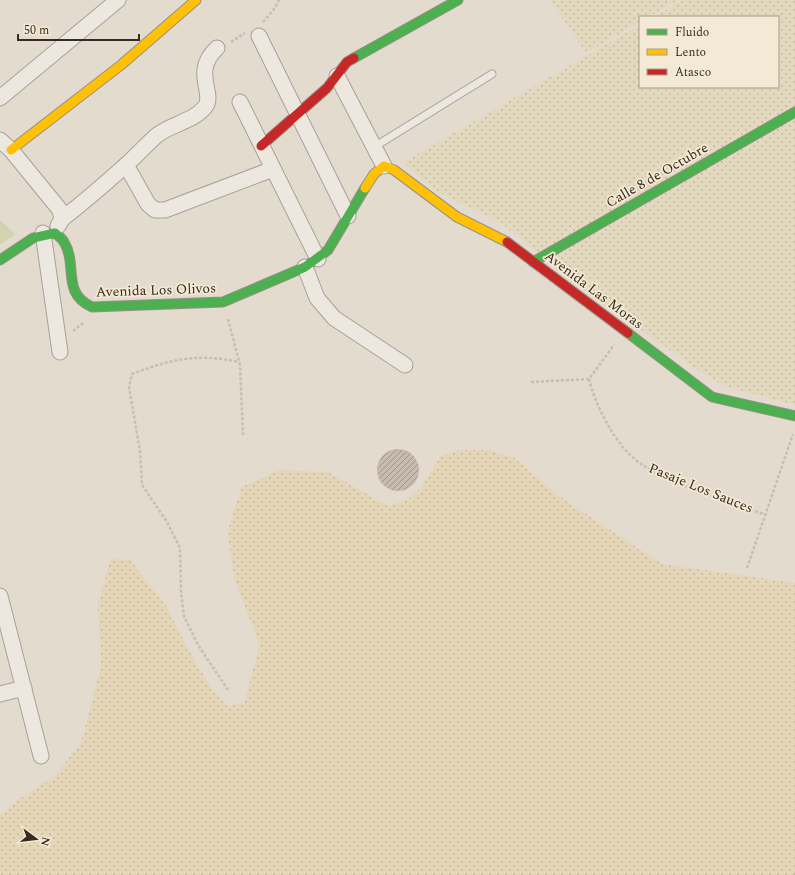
<svg xmlns="http://www.w3.org/2000/svg" width="795" height="875" viewBox="0 0 795 875" font-family="Spectral,serif">
<style>
.farmland{fill:url(#farmland-dots)}
.grass{fill:#d3d2b1}
.sand{fill:url(#sand-dots)}
.building{fill:url(#building-hatch)}
.lines{fill:none;stroke-linecap:round;stroke-linejoin:round}
.lane-casing{stroke:#a8a197;stroke-width:9}
.street-casing{stroke:#a8a197;stroke-width:17}
.fast-casing{stroke:#989086;stroke-width:11}
.slow-casing{stroke:#989086;stroke-width:11}
.jam-casing{stroke:#989086;stroke-width:11}
.path{stroke:#c4beb6;stroke-width:2.5;stroke-dasharray:3 2;stroke-linecap:butt}
.lane{stroke:#ece7df;stroke-width:7}
.street{stroke:#ece7df;stroke-width:15}
.fast{stroke:#4caf50;stroke-width:9}
.slow{stroke:#ffc107;stroke-width:9}
.jam{stroke:#c62828;stroke-width:9}
.labels{text-anchor:middle;dominant-baseline:central;stroke-width:3.5;stroke-linejoin:round;paint-order:stroke}
.street-label{font-size:14px;fill:#372a1f;stroke:#f4e9d4}
</style>
<defs>
<pattern id="farmland-dots" width="8" height="8" patternUnits="userSpaceOnUse"><rect width="8" height="8" fill="#e2d9bf"/><path d="M2 2h.1M6 6h.1" fill="none" stroke="#c2baa4" stroke-width="1.8" stroke-linecap="round"/></pattern>
<pattern id="sand-dots" width="8" height="8" patternUnits="userSpaceOnUse"><rect width="8" height="8" fill="#e5d6b7"/><path d="M2 2h.1M6 6h.1" fill="none" stroke="#c5b89d" stroke-width="1.8" stroke-linecap="round"/></pattern>
<pattern id="building-hatch" width="6" height="6" patternUnits="userSpaceOnUse"><rect width="6" height="6" fill="#c7baaf"/><path d="M-1 1l2-2M0 6l6-6M5 7l2-2" fill="none" stroke="#a2978e"/></pattern>
</defs>
<rect width="100%" height="100%" fill="#e3dbce"/>
<!-- farmland -->
<g class="farmland">
<path d="M550,0h128l-29,17h-9v5l-54,31z"/>
<path d="M683,0h112v405l-67,-18 -20,-10 -143,-101 -62,-52 -67,-33 -33,-28 237,-138v62h138v-70h-124z"/>
</g>
<!-- grass -->
<path class="grass" d="M0,220l15,14 -15,11z"/>
<!-- sand -->
<path class="sand" d="M460,450h28l27,8 41,36 106,70 133,19v292h-795v-59l15,-14 40,-26 26,-33 20,-76 -3,-63 13,-46 19,2 36,46 22,43 22,37 18,20 16,-3 16,-58 -25,-64 -8,-48 15,-46 38,-17 48,2 60,34 19,-6 14,-12 20,-32z"/>
<!-- building -->
<circle class="building" cx="398" cy="470" r="21"/>
<g class="lines">
<defs>
<path id="lane" d="M374,147l118,-73"/>
<g id="street">
<path d="M259,36l89,180"/>
<path d="M337,76l47,90"/>
<path d="M0,98l118,-98"/>
<path d="M240,102l78,157"/>
<path d="M0,140l11,10 49,60 2,9 -4,7"/>
<path d="M126,165l22,39 7,6h10l108,-41"/>
<path d="M62,219c22,-17 44,-36 65,-55 10,-9 19,-19 29,-28 14,-12 37,-14 49,-29 11,-13 -14,-35 12,-59"/>
<path d="M43,233l17,119"/>
<path d="M305,267l12,31 17,20 71,47"/>
<path d="M0,596l41,160"/>
<path d="M0,694l24,-6"/>
</g>
<g id="fast">
<path d="M354,58l104,-58"/>
<path d="M0,260l33,-22 22,-5c3,3 7,5 9,9 14,23 -3,51 28,65l131,-5 82,-35 23,-17 37,-62"/>
<path d="M533,262l262,-150"/>
<path d="M628,333l84,64 83,19"/>
</g>
<g id="slow">
<path d="M11,150l110,-85 75,-65"/>
<path d="M365,188l9,-14 10,-8 10,4 63,47 50,25"/>
</g>
<g id="jam">
<path d="M261,146l66,-58 20,-26 7,-4"/>
<path d="M507,242l121,91"/>
</g>
</defs>
<!-- lane casing -->
<use href="#lane" class="lane-casing"/>
<!-- street casing -->
<use href="#street" class="street-casing"/>
<!-- fast casing -->
<use href="#fast" class="fast-casing"/>
<!-- slow casing -->
<use href="#slow" class="slow-casing"/>
<!-- jam casing -->
<use href="#jam" class="jam-casing"/>
<!-- path -->
<g class="path">
<path d="M263,22l12,-14 4,-8"/>
<path d="M231,42l14,-9"/>
<path d="M228,319l12,46 3,70"/>
<path d="M73,331l10,-8"/>
<path d="M589,379c7,28 27,68 52,85 32,21 87,37 125,51"/>
<path d="M531,382l58,-3 25,-34"/>
<path d="M747,568l46,-134"/>
<path d="M228,690l-30,-45 -14,-29 -3,-23 -1,-45 -13,-26 -25,-37 -2,-34 -11,-64 3,-13c40,-15 64,-21 107,-12"/>
</g>
<!-- lane -->
<use href="#lane" class="lane"/>
<!-- street -->
<use href="#street" class="street"/>
<!-- fast -->
<use href="#fast" class="fast"/>
<!-- slow -->
<use href="#slow" class="slow"/>
<!-- jam -->
<use href="#jam" class="jam"/>
</g>
<g class="labels">
<!-- street labels -->
<g class="street-label">
<text transform="translate(657 175) rotate(-30)">Calle 8 de Octubre</text>
<text transform="translate(156 290) rotate(-2)">Avenida Los Olivos</text>
<text transform="translate(594 290) rotate(37)">Avenida Las Moras</text>
<text transform="translate(701 488) rotate(22)">Pasaje Los Sauces</text>
</g>
</g>
<!-- legend -->
<rect x="639" y="16" width="140" height="72" fill="#f4e9d4" stroke="#a89d8c"/>
<rect x="647" y="29" width="20" height="6" fill="#4caf50" stroke="#a89d8c"/>
<text x="675" y="36" font-size="12" fill="#372a1f">Fluido</text>
<rect x="647" y="49" width="20" height="6" fill="#ffc107" stroke="#a89d8c"/>
<text x="675" y="56" font-size="12" fill="#372a1f">Lento</text>
<rect x="647" y="69" width="20" height="6" fill="#c62828" stroke="#a89d8c"/>
<text x="675" y="76" font-size="12" fill="#372a1f">Atasco</text>
<!-- north arrow -->
<g transform="translate(36 839) rotate(105)" stroke="#f4e9d4" stroke-width="3" paint-order="stroke">
<path d="M0-3L7 15L0 10L-7 15Z" fill="#372a1f"/>
<text y="-6" font-size="11" font-weight="bold" text-anchor="middle" fill="#372a1f">N</text>
</g>
<!-- scale -->
<path d="M18 34v6h121v-6" fill="none" stroke="#372a1f" stroke-width="2"/>
<text x="24" y="34" font-size="12" fill="#372a1f" stroke="#f4e9d4" stroke-width="3" paint-order="stroke">50 m</text>
</svg>
